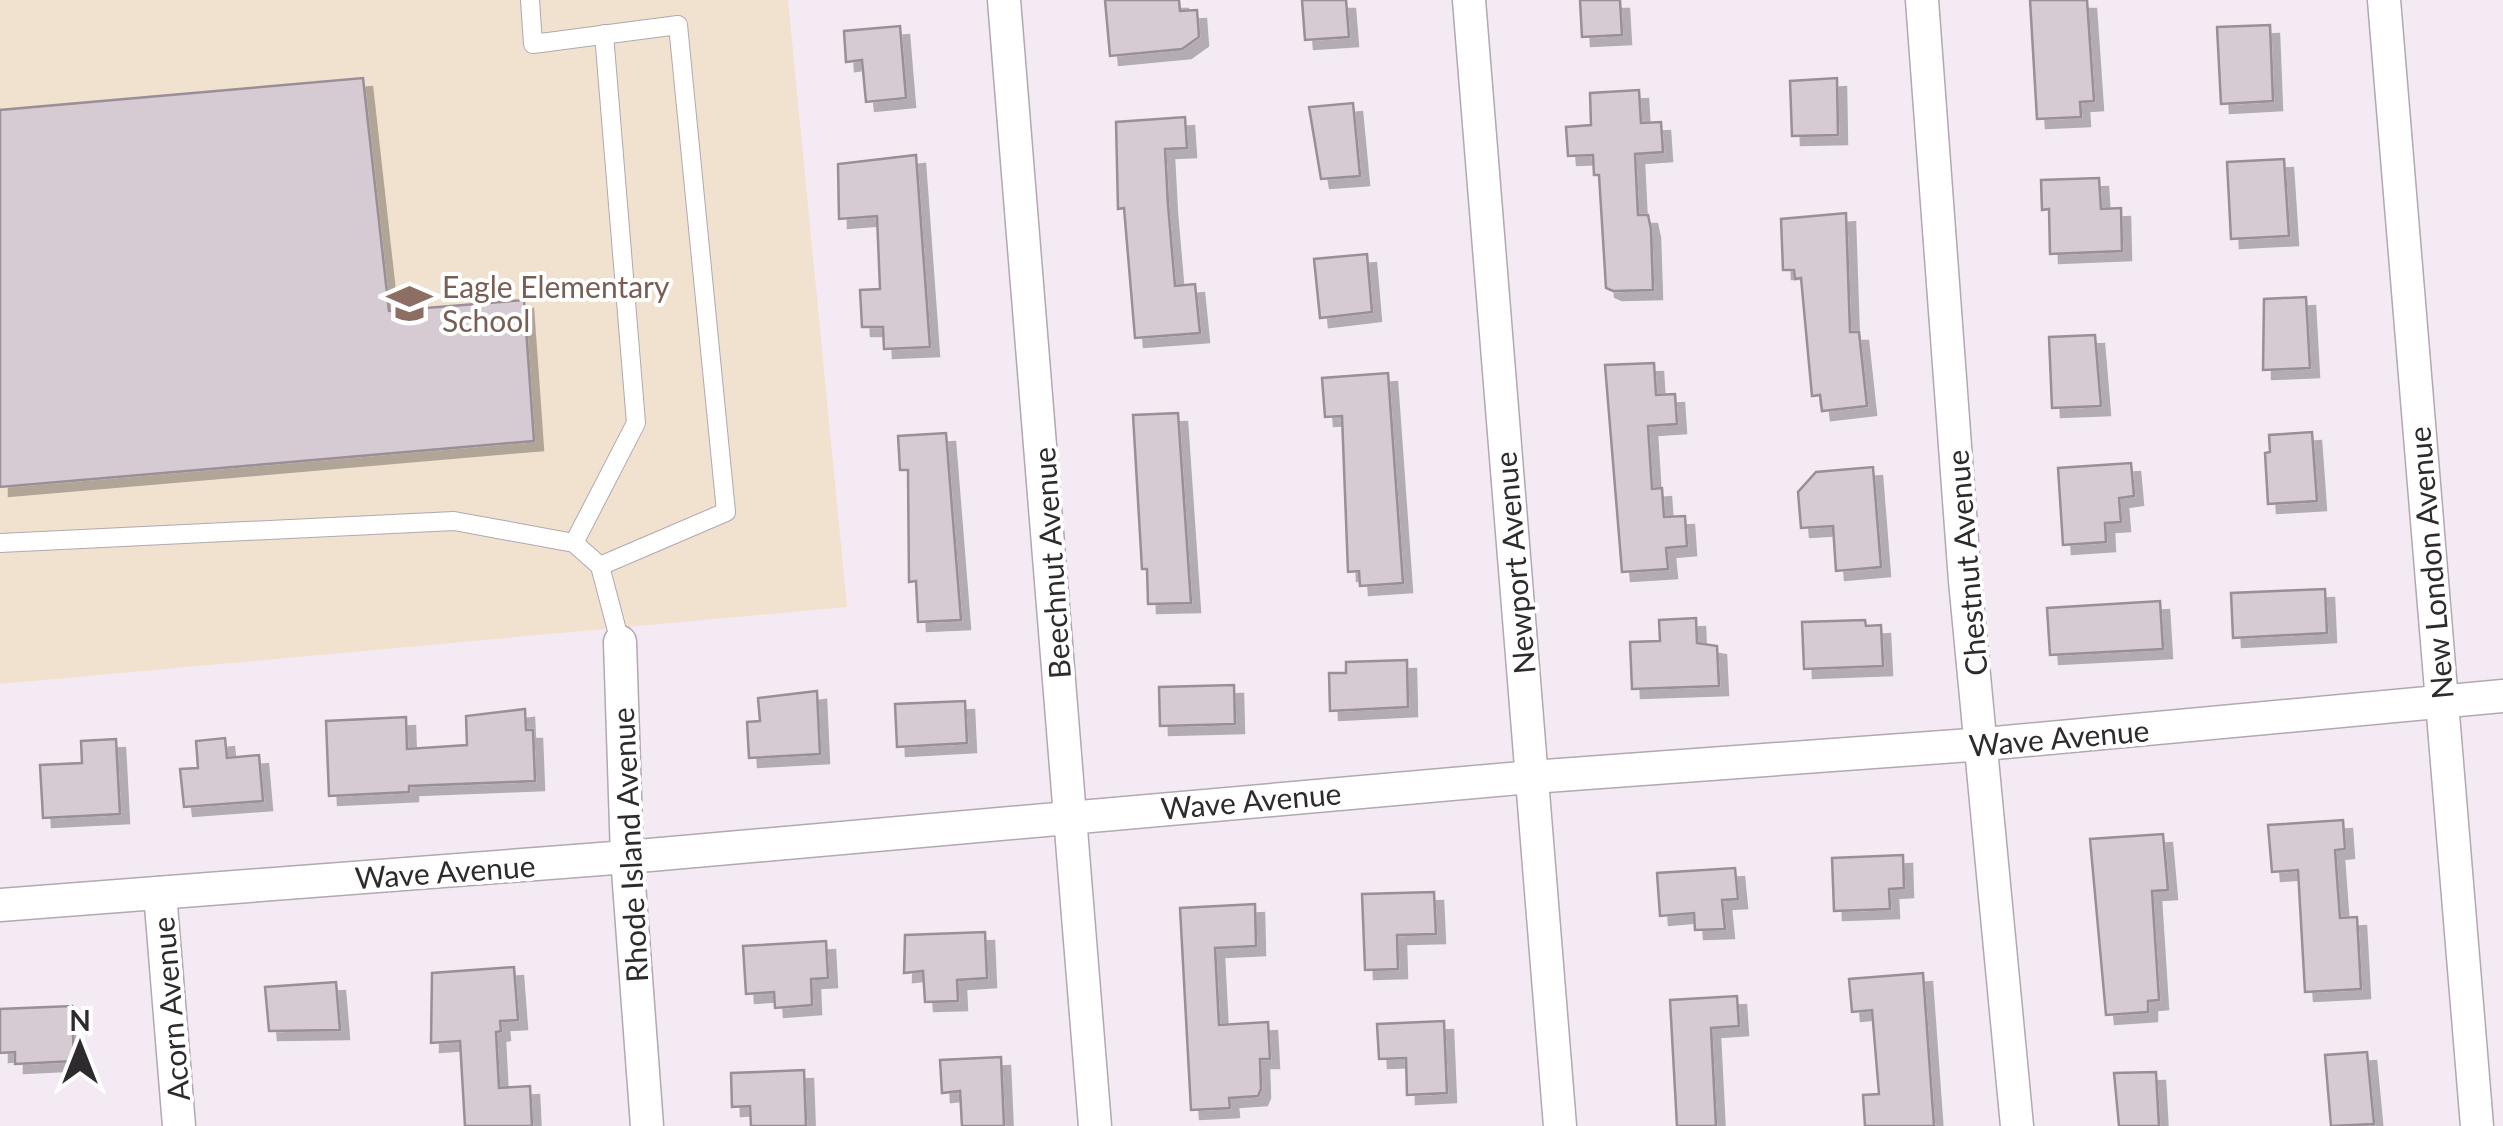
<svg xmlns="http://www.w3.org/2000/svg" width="2503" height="1126" viewBox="0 0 2503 1126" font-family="Lato,sans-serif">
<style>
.education{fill:#f1e1cf}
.building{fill:#d7cbd3;stroke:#9a8f96;stroke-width:2.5;filter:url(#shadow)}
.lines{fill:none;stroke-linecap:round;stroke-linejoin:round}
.lane-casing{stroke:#b1a8b1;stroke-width:20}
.street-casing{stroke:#b1a8b1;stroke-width:35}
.lane{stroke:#fff;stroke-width:18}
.street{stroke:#fff;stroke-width:32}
.labels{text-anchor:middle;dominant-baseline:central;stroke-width:8;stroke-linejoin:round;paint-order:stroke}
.education-label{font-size:30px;fill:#785e54;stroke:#fff;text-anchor:start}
.street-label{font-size:30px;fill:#2e2b2e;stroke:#fff}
</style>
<defs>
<filter id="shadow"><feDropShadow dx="9" dy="9" stdDeviation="0" flood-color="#0004"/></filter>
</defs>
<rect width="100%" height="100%" fill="#f4eaf4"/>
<!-- education -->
<path class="education" d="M0,0h788l59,607 -847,77z"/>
<!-- building -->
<g class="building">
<path d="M1105,0h74l1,11 17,-1 2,27 -17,12 -72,7z"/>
<path d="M1302,0h44l3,37 -44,3z"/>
<path d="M1580,0h40l2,35 -40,2z"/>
<path d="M2030,0h57l7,101 -14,1 1,15 -44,2z"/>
<path d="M2270,25l3,76 -52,3 -4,-77z"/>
<path d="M900,26l6,72 -40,4 -4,-42 -16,2 -2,-31z"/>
<path d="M363,78l26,233 135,-11 10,141 -534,46v-377z"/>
<path d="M1837,78l1,57 -46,1 -2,-55z"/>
<path d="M1639,90l2,33 20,-1 2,30 -28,2 3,61h10l3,14 2,61 -40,1 -7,-3 -7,-113h-5l-1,-20 -25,1 -2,-29 25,-2 -1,-32z"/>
<path d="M1353,103l7,73 -39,3 -12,-72z"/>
<path d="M1185,117l2,31 -22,1 3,56 7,81 20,-2 5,49 -65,5 -11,-130 -6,1 -2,-87z"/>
<path d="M916,155l14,192 -46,2 -1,-22h-21l-2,-37 20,-1 -3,-73 -38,3 -1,-55z"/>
<path d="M2284,159l5,77 -58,3 -4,-77z"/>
<path d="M2099,178l2,31 20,-1 1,43 -72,3 -1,-45 -7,1 -1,-30z"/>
<path d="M1846,213l4,119h9l8,74 -45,5 -2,-16 -8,1 -11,-118 -6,1 -1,-9h-11l-2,-51z"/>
<path d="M1367,254l5,58 -52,6 -6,-59z"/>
<path d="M2306,297l4,71 -47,2 1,-71z"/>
<path d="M2095,335l6,71 -49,2 -3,-71z"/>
<path d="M1654,363l2,32 19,-1 2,30 -29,2 4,63 10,-1 2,29 21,-1 2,30 -21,2 2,21 -46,3 -17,-207z"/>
<path d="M1388,373l15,210 -43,3 -1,-15 -11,1 -6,-156 -17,1 -3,-39z"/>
<path d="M1178,413l13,190 -43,1 -1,-35h-5l-9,-154z"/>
<path d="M2312,432l5,69 -49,3 -3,-51 5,-1 -1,-17z"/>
<path d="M946,433l15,187 -43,2 -2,-41 -7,1 -1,-112h-8l-2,-34z"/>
<path d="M2131,463l3,33 -15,2 2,24 -16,1 1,19 -43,3 -5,-77z"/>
<path d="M1873,467l8,100 -45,4 -3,-45 -32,2 -3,-36 18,-20z"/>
<path d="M2325,589l2,44 -94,5 -2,-45z"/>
<path d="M2160,601l3,48 -113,6 -3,-47z"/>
<path d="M1696,618l1,25 20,3 2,40 -87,3 -2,-47 30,-1 -1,-21z"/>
<path d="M1865,620l1,6 15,-1 2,41 -79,3 -2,-47z"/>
<path d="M1407,660l1,47 -78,4 -1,-38h17v-11z"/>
<path d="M1234,685l1,39 -75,2 -1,-39z"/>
<path d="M817,691l3,63 -71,4 -2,-36 13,-1 -2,-23z"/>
<path d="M965,701l2,42 -70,4 -2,-43z"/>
<path d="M525,709l1,21h7l2,51 -126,5v6l-80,4 -3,-75 80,-4 1,32 60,-4 -1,-29z"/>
<path d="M225,738l2,20 32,-3 4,46 -79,6 -4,-38 18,-1 -2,-27z"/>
<path d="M116,739l4,75 -77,4 -3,-53 42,-2 -1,-22z"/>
<path d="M2343,820l2,29 -10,1 5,68 17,-1 4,72 -56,3 -7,-122 -26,2 -4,-47z"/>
<path d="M2163,834l5,56 -16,1 7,109 -11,1v11l-42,3 -16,-176z"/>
<path d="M1903,855l1,33 -15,1 1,20 -56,2 -2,-53z"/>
<path d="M1735,868l3,31 -16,1 3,29 -30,1 -1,-17 -34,3 -3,-43z"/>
<path d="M1434,892l2,42 -39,1 1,34 -33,1 -3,-76z"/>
<path d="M1255,904l1,42 -41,2 4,77 49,-3 2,37h-10l1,30 -3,7 -29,2 1,10 -39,2 -11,-202z"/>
<path d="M985,932l2,46 -30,2 1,21 -33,1 -2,-31 -19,2 1,-38z"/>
<path d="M826,941l2,37 -17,1 1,26 -37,3 -1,-16 -28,2 -3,-48z"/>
<path d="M514,967l4,53 -18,1 1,10 -5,1 3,56 31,-2 2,40h-67l-5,-85 -29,2 1,-70z"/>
<path d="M1923,973l11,153h-69l-2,-31 16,-1 -7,-84 -20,2 -3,-33z"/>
<path d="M336,982l4,48 -71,1 -4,-44z"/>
<path d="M1737,996l2,30 -28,2 5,98h-39l-7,-126z"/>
<path d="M72,1006l2,55 -59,3v-12l-15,1v-44z"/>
<path d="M1444,1021l3,72 -40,2 -1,-37 -27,1 -2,-35z"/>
<path d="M2367,1052l7,72 -43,2 -6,-71z"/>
<path d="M1001,1057l3,69h-42l-2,-35 -18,2 -2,-33z"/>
<path d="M804,1070l2,56h-55l-1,-20 -18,1 -1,-34z"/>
<path d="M2156,1072l3,54h-40l-5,-53z"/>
</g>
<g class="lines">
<defs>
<g id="lane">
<path d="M0,543l454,-22 120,22 26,23 126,-54 -48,-487 -145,19 -3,-44"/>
<path d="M574,543l62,-120 -32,-389"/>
<path d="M600,566l20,76"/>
</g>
<g id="street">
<path d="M1004,0l91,1126"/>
<path d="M1469,0l91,1126"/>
<path d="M1922,0l43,581 52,545"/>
<path d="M2384,0l93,1126"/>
<path d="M620,642l7,215 20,269"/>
<path d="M160,893l19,233"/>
<path d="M0,905l627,-48 905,-80 452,-33 519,-48"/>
</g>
</defs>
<!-- lane casing -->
<use href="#lane" class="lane-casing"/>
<!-- street casing -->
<use href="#street" class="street-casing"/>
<!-- lane -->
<use href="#lane" class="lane"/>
<!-- street -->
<use href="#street" class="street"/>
</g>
<!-- icons -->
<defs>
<symbol id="school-bare" viewBox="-9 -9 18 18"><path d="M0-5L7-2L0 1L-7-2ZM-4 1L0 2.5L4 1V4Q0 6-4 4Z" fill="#8d6e63" stroke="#fff" stroke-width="2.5" paint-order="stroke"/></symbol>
</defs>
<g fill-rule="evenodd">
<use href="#school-bare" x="378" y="272" width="63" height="63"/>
</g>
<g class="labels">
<!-- education labels -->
<g class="education-label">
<text x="442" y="286">Eagle Elementary<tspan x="442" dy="34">School</tspan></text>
</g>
<!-- street labels -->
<g class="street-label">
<text transform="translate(1051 563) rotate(-94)">Beechnut Avenue</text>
<text transform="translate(1514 563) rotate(-95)">Newport Avenue</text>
<text transform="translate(1966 563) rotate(-95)">Chestnut Avenue</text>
<text transform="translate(2430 563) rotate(-95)">New London Avenue</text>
<text transform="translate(2059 737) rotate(-5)">Wave Avenue</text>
<text transform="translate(1251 800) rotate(-5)">Wave Avenue</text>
<text transform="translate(629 845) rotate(-93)">Rhode Island Avenue</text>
<text transform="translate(445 871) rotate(-4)">Wave Avenue</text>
<text transform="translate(170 1009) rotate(-95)">Acorn Avenue</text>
</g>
</g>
<!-- north arrow -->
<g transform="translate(80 1046)" stroke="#ffffff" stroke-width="8" paint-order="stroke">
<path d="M0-8L18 38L0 25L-18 38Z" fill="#2e2b2e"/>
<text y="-15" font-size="28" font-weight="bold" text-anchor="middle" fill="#2e2b2e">N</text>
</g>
</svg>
